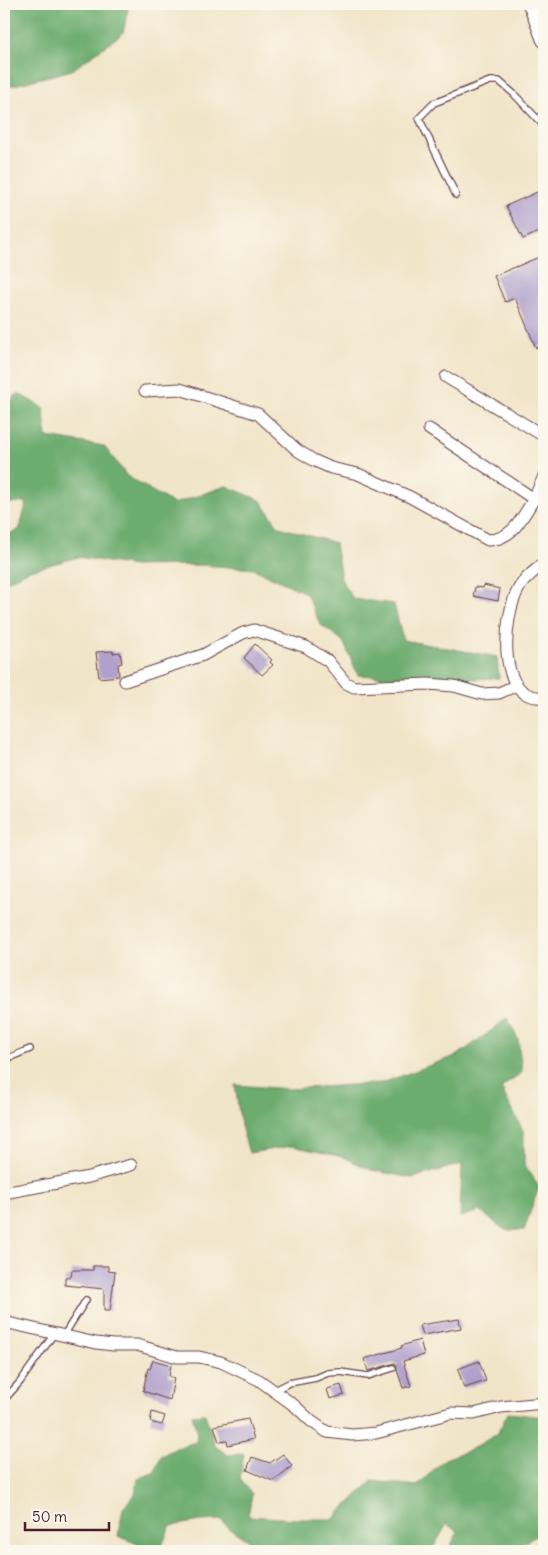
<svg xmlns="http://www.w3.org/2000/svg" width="548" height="1555" viewBox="0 0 548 1555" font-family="Delius,sans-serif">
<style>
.forest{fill:#6cac6e;stroke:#5b664c}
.building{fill:#b0a1cc}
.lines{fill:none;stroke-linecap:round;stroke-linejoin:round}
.service-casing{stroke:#633d43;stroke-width:8}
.minor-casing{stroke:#633d43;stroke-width:13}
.tertiary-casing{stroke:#633d43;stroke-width:16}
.service{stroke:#fff;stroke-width:5.5}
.minor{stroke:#fff;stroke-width:11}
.tertiary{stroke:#fff;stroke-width:14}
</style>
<rect width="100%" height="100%" fill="#fbf7ec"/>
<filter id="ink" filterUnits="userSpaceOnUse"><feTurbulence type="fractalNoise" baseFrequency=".02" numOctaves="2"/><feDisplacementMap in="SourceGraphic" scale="10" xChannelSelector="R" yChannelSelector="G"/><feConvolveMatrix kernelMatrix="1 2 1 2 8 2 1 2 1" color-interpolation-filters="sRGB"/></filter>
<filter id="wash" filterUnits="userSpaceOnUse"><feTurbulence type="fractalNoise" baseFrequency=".0096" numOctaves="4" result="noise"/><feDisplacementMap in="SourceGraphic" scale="20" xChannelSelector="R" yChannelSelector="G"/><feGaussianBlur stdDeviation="1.12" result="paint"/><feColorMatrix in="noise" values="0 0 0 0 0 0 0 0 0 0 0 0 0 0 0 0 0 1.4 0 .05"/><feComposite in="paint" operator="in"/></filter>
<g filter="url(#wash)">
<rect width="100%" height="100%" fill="#f1e5c9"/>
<!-- forest -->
<g class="forest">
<path d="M15,4h114l-6,29 -51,37 -65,17 -3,-1v-74z"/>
<path d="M18,393l25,15 4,29 57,9 23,30 47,28 52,-18 34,14 19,27 56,16 6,36 12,20 41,5 9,36 94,17 2,21 -51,2 -90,-5 -15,-34 -23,-17 -14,-31 -52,-24 -52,-4 -68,1 -56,-9 -51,14 -23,12v-48l15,-5 8,-28 -23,2v-96z"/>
<path d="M507,1018l11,21 4,33 -21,16 23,45v30l15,24 -15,43h-19l-25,-19 -20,6 2,-53 -50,14 -41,-8 -28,-13 -51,-11 -43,7 -8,-27 -6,-41 55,4 92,-6 76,-28 29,-21z"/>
<path d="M508,1413l36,4v113l-31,21h-65l10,-19 -11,-8 -16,27h-167l-35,-23 -8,-8 -20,1 -31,5 -10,25h-6l-36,-15 5,-28 12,-14 3,-15 17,-7 6,-16 15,-8 20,-6 1,-9 -5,-18 13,-1 10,32 13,9 16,-1 -4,25 12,15 -4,22 48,3h37l39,-38 45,5 28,-27 25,-9 27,-16z"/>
</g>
<g id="blocks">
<!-- building -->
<g class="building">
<path d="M544,189v41l-21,9 -17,-33z"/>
<path d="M544,255v89l-8,4 -21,-50 -10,4 -11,-26z"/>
<path d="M484,585l16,4 -2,12 -25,-5 2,-9 8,1z"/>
<path d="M255,644l17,16 -2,2 3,3 -11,10 -18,-17z"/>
<path d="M113,651v2l7,-1 2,11 -4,1 1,12 -20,2 -3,-26z"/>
<path d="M93,1266h15v5l7,1 -5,39h-6v-22l-39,-4v-8h6l1,-7h21z"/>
<path d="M459,1319l2,9 -38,7 -3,-10z"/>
<path d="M420,1340l4,15 -21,6 8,25 -8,2 -6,-18v-4l-2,-3 -27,8 -4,-12 38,-11 -1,-2z"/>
<path d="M153,1360l18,5 -2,11 5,2 -4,22 -27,-9 5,-23 2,1z"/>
<path d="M479,1361l7,20 -22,7 -6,-19z"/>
<path d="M341,1385l3,10 -14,4 -3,-10z"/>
<path d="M152,1412l13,4 -3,9 -12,-3z"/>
<path d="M248,1419l6,20 -26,6 -1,-4 -8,1 -5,-16z"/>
<path d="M283,1454l9,12 -19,15 -26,-11 5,-13 18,6z"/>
</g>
</g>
</g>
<g filter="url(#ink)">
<use href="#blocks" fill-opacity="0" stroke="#633d43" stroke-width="1"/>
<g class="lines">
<defs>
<g id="service">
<path d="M456,195l-37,-77 15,-15 56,-22h9l15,13 30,32"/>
<path d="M4,1060l26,-11"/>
<path d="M64,1335l22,-35"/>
<path d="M273,1391l16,-8 27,-5 12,-5 12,-1 28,4 25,-8"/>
<path d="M4,1400l16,-18 34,-48"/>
</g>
<g id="minor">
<path d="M446,377l98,59"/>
<path d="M145,391l35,-2 78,25 39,36 16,10 18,8 27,6 52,23 78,43c25,0 34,-23 46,-41"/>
<path d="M429,429l105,70 10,-23"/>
<path d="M544,563c-8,7 -20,15 -25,25 -16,27 -24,114 25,109"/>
<path d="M125,681l78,-26 40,-22 11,-3 52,17 22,14 18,22 8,4 74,-3 26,2 28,8 17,-1 18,-8"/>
<path d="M4,1193l85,-16 42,-12"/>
<path d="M4,1322l92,21 17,2h24l40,12h22l22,5 38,18 36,26 16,15 16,11 25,3 24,-2 75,-20 23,1 27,-7 43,-4"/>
</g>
<path id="tertiary" d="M530,4l14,36"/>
</defs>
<!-- service casing -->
<use href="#service" class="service-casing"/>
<!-- minor casing -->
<use href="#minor" class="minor-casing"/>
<!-- tertiary casing -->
<use href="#tertiary" class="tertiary-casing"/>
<!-- service -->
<use href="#service" class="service"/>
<!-- minor -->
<use href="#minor" class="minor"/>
<!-- tertiary -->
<use href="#tertiary" class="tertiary"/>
</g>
</g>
<!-- margin -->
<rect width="548" height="1555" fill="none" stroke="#fbf7ec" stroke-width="20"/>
<!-- scale -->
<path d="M25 1522v8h84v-8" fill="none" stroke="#4a1f2b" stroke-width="2.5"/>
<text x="32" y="1522" font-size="15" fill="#4a1f2b" stroke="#fbf7ec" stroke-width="4" paint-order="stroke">50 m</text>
</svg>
